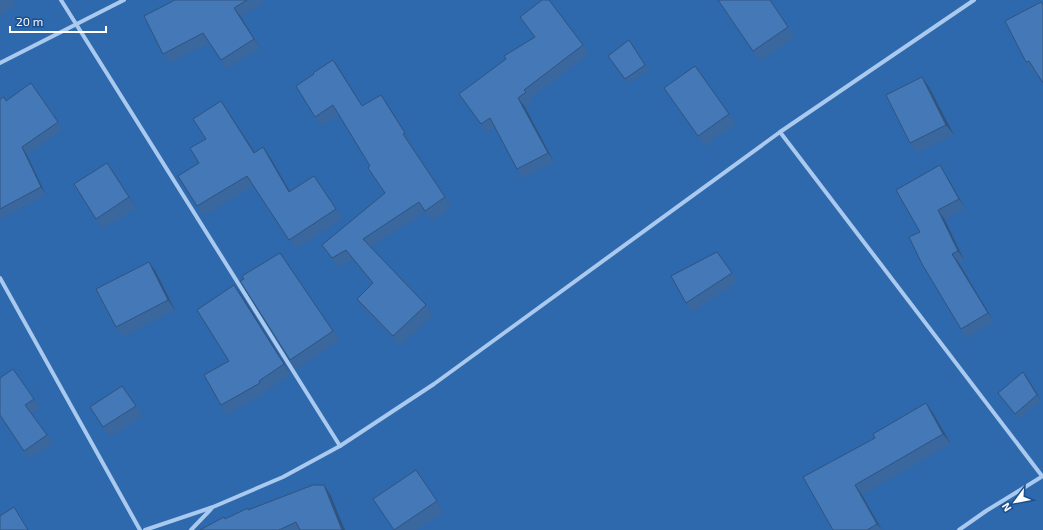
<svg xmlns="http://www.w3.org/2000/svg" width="1043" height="530" viewBox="0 0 1043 530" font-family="'Exo 2',sans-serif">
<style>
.green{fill:#2e69ad}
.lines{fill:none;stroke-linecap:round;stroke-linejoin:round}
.street{stroke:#a9c9ee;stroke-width:4}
.wall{fill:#3a679d}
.shaded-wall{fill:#305480}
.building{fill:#4478b7;stroke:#305480}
</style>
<rect width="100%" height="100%" fill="#1b4f8f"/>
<!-- green -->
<rect class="green" x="0" y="0" width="1043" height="530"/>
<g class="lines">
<!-- street -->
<g class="street">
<path d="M61,0l279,446"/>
<path d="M0,63l124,-63"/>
<path d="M780,132l262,344"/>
<path d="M0,278l140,252"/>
<path d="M145,530l68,-23 70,-30 57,-31 94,-62 346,-252 194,-132"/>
<path d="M191,530l20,-21"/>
<path d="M959,530l27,-19 57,-35"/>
</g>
</g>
<!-- wall -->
<g class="wall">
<path d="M0,0h12l4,5 -16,11z"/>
<path d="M175,0h87l2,3 -23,14 19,31 -33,21 -18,-26 -39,20 -7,-9z"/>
<path d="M770,0l25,37 -35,24 -7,-10z"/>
<path d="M1041,2l2,3v78l-7,-12 -2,2 -8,-11z"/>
<path d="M520,17l63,28 6,9 -59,45 2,2 -7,6 29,55 -31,16 -6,-9 -22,-42 -8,6 -22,-30 70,-66z"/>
<path d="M629,40l20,30 -21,14 -20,-28z"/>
<path d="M333,60l29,46 26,-1 23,38 -1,1 42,63 -20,14 -6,-9 -55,35 55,58 7,10 -33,31 -36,-37 -7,-10 16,-15 -21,-24 -13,8 -17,-23 63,-52 -15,-27 -31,-51 -17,11 -7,-9 -1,-43z"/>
<path d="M695,66l41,58 -31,22 -34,-48z"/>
<path d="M922,77l7,10 25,48 -37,18 -7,-10z"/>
<path d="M31,83l32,47 -36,25 19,40 -46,24v-120l6,2z"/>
<path d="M221,101l34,52 8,-6 7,10 20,35 24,-16 29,43 -47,30 -43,-63 -49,30 -7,-10 9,-67z"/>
<path d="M107,163l29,45 -33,21 -7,-10z"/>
<path d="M946,175l19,33 -20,12 19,40 -5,3 35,59 -27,16 -6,-9 -41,-97z"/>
<path d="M717,252l20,30 -45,30 -6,-9z"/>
<path d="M280,253l60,87 -44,30 -6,-10 -46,-81z"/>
<path d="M149,262l7,10 19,38 -52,27 -7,-10z"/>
<path d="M241,294l50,80 -25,17 1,1 -39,23 -7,-10z"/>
<path d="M13,369l27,39 -8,6 21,29 -23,16 -6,-8z"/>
<path d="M1023,372l18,29 -22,18 -21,-26z"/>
<path d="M122,386l21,30 -33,22 -20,-31z"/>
<path d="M926,403l7,10 18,31 -89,51 20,35h-49l42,-92z"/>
<path d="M416,470l28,42 -27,18h-23z"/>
<path d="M330,494l15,36h-145l49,-20z"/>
</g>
<!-- shaded-wall -->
<g class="shaded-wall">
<path d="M234,8l7,9 19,31 -6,-9z"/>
<path d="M333,60l7,10 28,46 -6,-10z"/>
<path d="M922,77l7,10 25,48 -8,-10z"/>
<path d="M381,95l7,10 23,38 -6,-10z"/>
<path d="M518,98l7,9 29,55 -6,-9z"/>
<path d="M221,101l6,9 34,52 -7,-9z"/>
<path d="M22,147l5,8 19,40 -5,-8z"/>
<path d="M263,147l7,10 26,45 -7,-10z"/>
<path d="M107,163l7,10 22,35 -7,-11z"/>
<path d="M940,165l6,10 19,33 -6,-9z"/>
<path d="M938,210l7,10 19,40 -6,-9z"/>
<path d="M952,254l7,9 35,59 -6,-9z"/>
<path d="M149,262l7,10 19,38 -7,-10z"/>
<path d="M234,285l7,9 50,80 -7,-10z"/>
<path d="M1023,372l4,5 14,24 -4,-6z"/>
<path d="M926,403l7,10 18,31 -8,-10z"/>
<path d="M324,485l6,9 15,36h-3z"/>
<path d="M855,485l7,10 20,35 -5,-6z"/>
</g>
<!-- building -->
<g class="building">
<path d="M175,0h72l-13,8 20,31 -33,21 -18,-27 -40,21 -19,-38z"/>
<path d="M542,0h7l34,45 -59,45 2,2 -8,6 30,55 -31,16 -27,-51 -9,6 -22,-30 47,-35 -2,-3 31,-19 -15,-20z"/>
<path d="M718,0h52l18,27 -35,24z"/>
<path d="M1041,2l2,3v78l-14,-22 -3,1 -21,-41z"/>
<path d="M629,40l16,25 -20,14 -17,-23z"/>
<path d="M333,60l29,46 19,-11 24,38 -2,1 42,63 -20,14 -6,-9 -56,37 63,66 -33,31 -36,-37 16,-16 -27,-33 -14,8 -10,-13 63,-52 -17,-25 2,-2 -37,-61 -18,12 -19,-31 18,-12 -1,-1z"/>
<path d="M695,66l34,48 -31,22 -34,-48z"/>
<path d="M922,77l24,48 -36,18 -24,-48z"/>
<path d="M31,83l27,39 -36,25 19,40 -41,22v-110l4,-2 2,4z"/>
<path d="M221,101l33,52 9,-6 26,45 25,-16 22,33 -47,31 -42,-64 -50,30 -19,-30 21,-13 -9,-15 16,-9 -13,-20z"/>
<path d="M107,163l22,34 -33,22 -22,-35z"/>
<path d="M940,165l19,34 -21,11 20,41 -6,3 36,59 -27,16 -39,-65 -13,-27 11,-5 -24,-42z"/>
<path d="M717,252l15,21 -46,30 -15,-27z"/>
<path d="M280,253l53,78 -43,29 -50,-79 4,-2 -2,-3z"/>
<path d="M149,262l19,38 -52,27 -20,-38z"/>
<path d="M234,285l50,79 -25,17 1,2 -39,22 -17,-30 25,-14 -32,-51z"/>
<path d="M13,369l21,30 -9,6 22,30 -23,16 -24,-36v-37z"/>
<path d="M1023,372l14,23 -22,19 -17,-21z"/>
<path d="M122,386l14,20 -33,21 -13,-20z"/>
<path d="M926,403l17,31 -88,51 22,39 -10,6h-34l-30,-53 72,-39 -2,-4z"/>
<path d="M416,470l21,31 -43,29 -21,-31z"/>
<path d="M313,485h11l18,45h-42l-4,-8 -17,8h-79l24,-13 1,2 23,-11v2z"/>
<path d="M14,507l14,23h-28v-14z"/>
</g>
<!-- north arrow -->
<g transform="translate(1015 502) rotate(238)" stroke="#1b4f8f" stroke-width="3" paint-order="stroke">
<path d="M0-3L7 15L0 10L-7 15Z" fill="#ffffff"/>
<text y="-6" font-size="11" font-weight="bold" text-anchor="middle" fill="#ffffff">N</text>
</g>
<!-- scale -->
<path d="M10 26v6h96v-6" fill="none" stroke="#ffffff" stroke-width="2"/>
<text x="16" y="26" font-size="12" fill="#ffffff" stroke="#1b4f8f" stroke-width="3" paint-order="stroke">20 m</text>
</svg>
